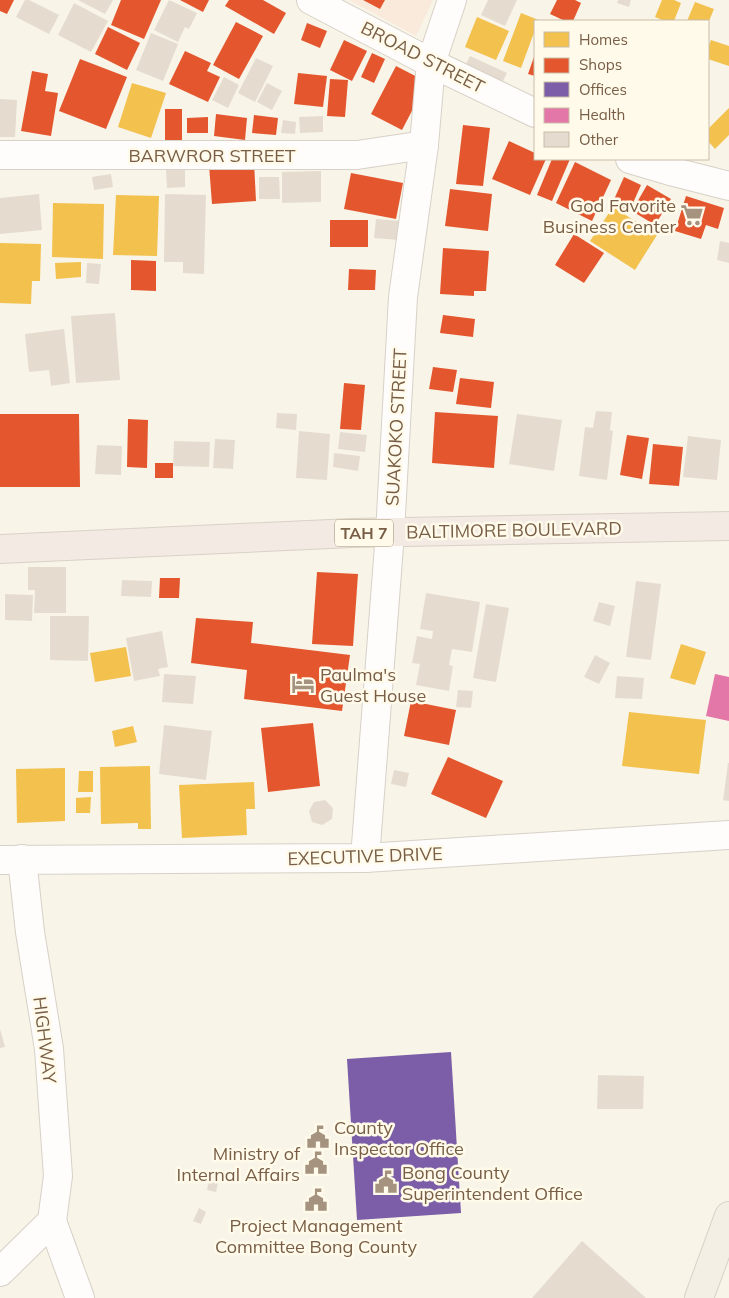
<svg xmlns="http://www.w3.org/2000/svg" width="729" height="1298" viewBox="0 0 729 1298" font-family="Mulish,sans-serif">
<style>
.commercial{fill:#f9eadb}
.homes{fill:#f2c14e}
.shops{fill:#e4572e}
.offices{fill:#7b5ea7}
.health{fill:#e377a8}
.building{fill:#e5dccf}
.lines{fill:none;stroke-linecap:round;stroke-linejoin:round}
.minor-casing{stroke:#d7d1c7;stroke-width:30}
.major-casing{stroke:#dad1c8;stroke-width:30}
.highway-casing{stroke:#dad1c8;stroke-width:30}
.minor{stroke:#fefdfc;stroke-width:28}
.major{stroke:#f3efe4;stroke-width:28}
.highway{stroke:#f2eae3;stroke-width:28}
.labels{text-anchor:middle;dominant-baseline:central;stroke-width:5;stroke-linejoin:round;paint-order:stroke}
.shield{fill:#fffaea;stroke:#a08d77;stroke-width:1}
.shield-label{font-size:16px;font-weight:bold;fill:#785e46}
.street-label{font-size:18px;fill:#785e46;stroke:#fffaea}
.poi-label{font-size:18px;fill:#785e46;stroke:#fffaea;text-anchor:start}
</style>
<rect width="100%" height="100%" fill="#f8f4e8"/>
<!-- commercial -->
<path class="commercial" d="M349,0h84l-17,36z"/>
<!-- homes -->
<g class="homes">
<path d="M662,0h12l7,3 -7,18h-9l-10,-4z"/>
<path d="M695,2l19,7 -5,12h-22z"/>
<path d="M521,13l20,8h-6v9l-14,38 -18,-7z"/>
<path d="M477,17l32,14 -13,29 -31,-13z"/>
<path d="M711,40l18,6v20l-21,-7v-11z"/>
<path d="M132,83l34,10 -15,45 -33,-11z"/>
<path d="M729,108v27l-14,14 -7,-8v-12z"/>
<path d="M116,195l43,1 -2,60 -44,-1z"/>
<path d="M53,203l51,1 -1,55 -51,-2z"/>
<path d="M613,207l44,28 -22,35 -45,-29z"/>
<path d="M0,243l41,1 -1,37h-8l-1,23 -31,-1z"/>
<path d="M81,262v15l-25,2 -1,-16z"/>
<path d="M681,644l25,8 -11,33 -25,-7z"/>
<path d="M126,647l5,29 -36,6 -5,-29z"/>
<path d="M629,712l77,8 -7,54 -77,-8z"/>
<path d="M133,726l4,16 -22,5 -3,-16z"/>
<path d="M150,766l1,63h-13v-6l-37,1 -1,-57z"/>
<path d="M65,768v53l-48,2 -1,-54z"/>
<path d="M79,771h14v21h-15z"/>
<path d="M254,782l1,27h-9l1,26 -65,3 -3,-53z"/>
<path d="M91,797l-1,16h-14v-15z"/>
</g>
<!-- shops -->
<g class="shops">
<path d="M0,0h14l-7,14 -7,-3z"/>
<path d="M121,0h40l-17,39 -33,-14z"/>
<path d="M180,0h29l-6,12z"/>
<path d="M229,0h34l23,13 -12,21 -49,-28z"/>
<path d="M363,0h22l-5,9z"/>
<path d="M557,0h18l6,3 -8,18h-8l-15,-7z"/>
<path d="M236,22l27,14 -24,43 -26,-14z"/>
<path d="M307,23l20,8 -7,17 -19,-8z"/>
<path d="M108,27l32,16 -13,27 -32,-16z"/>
<path d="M344,40l23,11 -15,30 -22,-11z"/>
<path d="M185,51l26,12 -4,8 13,6 -12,25 -39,-18z"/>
<path d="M372,53l13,6 -11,24 -13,-6z"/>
<path d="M535,54v22l-7,-2z"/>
<path d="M80,59l47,18 -21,52 -47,-18z"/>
<path d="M396,66l31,16 -25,48 -31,-16z"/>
<path d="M32,71l16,3 -3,17 13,2 -7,43 -30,-5z"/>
<path d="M298,73l29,3 -4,31 -29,-3z"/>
<path d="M330,79l18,1 -3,37 -18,-1z"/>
<rect x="165" y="109" width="17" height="32"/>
<path d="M216,114l31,4 -2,22 -31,-4z"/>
<path d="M254,115l24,3 -2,17 -24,-2z"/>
<path d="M208,117v16h-21v-15z"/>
<path d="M463,125l27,3 -7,58 -27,-2z"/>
<path d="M509,141l26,12v6h11l-16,36 -38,-16z"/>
<path d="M552,159h18l-18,42 -15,-6z"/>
<path d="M254,162l2,39 -44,3 -3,-39z"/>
<path d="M575,162l36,18 -19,41 -36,-18z"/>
<path d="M351,173l52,10 -7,36 -52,-10z"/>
<path d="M624,177l17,8 -12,27 -17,-8z"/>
<path d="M647,185l24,14 -16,26 -23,-14z"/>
<path d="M450,189l42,5 -4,37 -43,-5z"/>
<path d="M686,196l38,12 -6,21 -12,-4 -5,14 -26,-8z"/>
<rect x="330" y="220" width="38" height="27"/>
<path d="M574,234l30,19 -20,30 -29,-18z"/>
<path d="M443,248l46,3 -3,40h-12v5l-34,-2z"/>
<path d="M131,260l25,1v30l-25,-1z"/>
<path d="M349,269l27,1 -1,20h-27z"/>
<path d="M443,315l32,4 -2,18 -33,-4z"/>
<path d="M433,367l24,3 -4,22 -24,-3z"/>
<path d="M460,378l34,4 -3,26 -35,-4z"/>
<path d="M344,383l21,2 -4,45 -21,-1z"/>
<path d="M435,412l63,4 -4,52 -62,-5z"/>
<path d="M0,414h79l1,73h-80z"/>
<path d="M128,419l20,1 -1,48 -20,-1z"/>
<path d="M627,435l22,3 -7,41 -22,-4z"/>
<path d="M653,444l30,3 -4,39 -30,-2z"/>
<rect x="155" y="463" width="18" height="15"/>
<path d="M317,572l41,2 -5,72 -41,-2z"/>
<path d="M160,578h20l-1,20h-20z"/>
<path d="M196,618l57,4 -2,21 99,12 -8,56 -98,-12 3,-29 -56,-7z"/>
<path d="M411,701l45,9 -7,35 -45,-9z"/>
<path d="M313,723l7,63 -52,6 -7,-64z"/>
<path d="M448,757l55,24 -17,37 -55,-24z"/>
</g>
<!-- offices -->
<path class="offices" d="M451,1052l10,161 -104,7 -10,-161z"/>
<!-- health -->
<path class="health" d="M715,674l14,3v44l-23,-5z"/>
<!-- building -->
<g class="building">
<path d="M25,0h4l30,15 -10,19 -33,-17z"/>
<path d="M78,0h35l-8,14z"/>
<path d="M169,0l28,13 -8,16 -4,-2 -7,15 -24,-12z"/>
<path d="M488,0h29l-12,26 -24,-11z"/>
<path d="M618,0h13l-2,7 -12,-4z"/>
<path d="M74,3l34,18 -17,31 -33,-17z"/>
<path d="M151,33l27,11 -15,37 -27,-11z"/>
<path d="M470,56l37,17 -9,18 -37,-17z"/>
<path d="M256,58l17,8 -18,36 -17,-9z"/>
<path d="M224,77l15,8 -11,23 -16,-8z"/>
<path d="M267,83l15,8 -10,19 -15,-8z"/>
<path d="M0,99l17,1 -2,37h-15z"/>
<path d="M323,116v16l-23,1 -1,-16z"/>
<path d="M283,120l13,2 -1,12 -14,-1z"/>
<path d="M185,169v18l-18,1 -1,-18z"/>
<path d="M321,171v31l-39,1v-31z"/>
<path d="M111,174l2,13 -19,3 -2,-13z"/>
<path d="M259,177h20l1,22h-21z"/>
<path d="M39,194l3,36 -42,4v-36z"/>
<path d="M165,194l41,1 -2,79 -21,-1v-11h-19z"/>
<path d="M376,219l25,2 -2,19 -25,-2z"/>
<path d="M720,241l9,2v20l-12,-3z"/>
<path d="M87,263l14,1 -2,20 -13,-1z"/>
<path d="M115,313l5,67 -44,3 -5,-67z"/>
<path d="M64,329l6,54 -19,3 -2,-16 -20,2 -4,-38z"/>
<path d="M596,411l16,1 -2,18 3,1 -6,49 -28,-4 6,-49 8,1z"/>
<path d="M277,413l20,1 -1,16 -20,-2z"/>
<path d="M517,414l45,6 -8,51 -45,-7z"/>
<path d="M299,431l31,3 -3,46 -31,-2z"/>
<path d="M340,432l27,3 -2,17 -27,-3z"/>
<path d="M688,436l33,4 -4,40 -34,-3z"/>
<path d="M215,439l20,1 -2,29 -20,-1z"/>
<path d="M174,441l36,1 -1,25 -36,-1z"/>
<path d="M97,445l25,1 -1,29 -26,-1z"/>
<path d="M334,453l26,3 -2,15 -25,-4z"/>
<path d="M28,567h38v46h-32l1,-23h-7z"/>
<path d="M122,580l30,1 -1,16 -30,-1z"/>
<path d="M636,581l25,3 -10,76 -25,-3z"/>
<path d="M426,593l54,9 -8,50 -20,-3 -3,16 4,1 -4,25 -33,-6 4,-21 -8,-1 5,-27 15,3 1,-8 -13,-2z"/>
<path d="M5,594l28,1 -1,26 -27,-1z"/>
<path d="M599,602l16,4 -5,20 -17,-5z"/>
<path d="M486,604l23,4 -13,74 -23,-4z"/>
<path d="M50,616h39l-1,45 -38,-1z"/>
<path d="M162,631l6,36 -10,2 2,7 -26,5 -8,-43z"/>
<path d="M595,655l15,8 -11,21 -15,-7z"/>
<path d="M164,674l32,2 -3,28 -31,-2z"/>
<path d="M617,676l27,2 -2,21 -27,-1z"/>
<path d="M458,690l15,1 -2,17 -15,-1z"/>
<path d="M164,725l48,6 -6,49 -47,-6z"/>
<path d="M728,763h1v38l-6,-1z"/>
<path d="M394,770l15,3 -3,14 -15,-3z"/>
<path d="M325,800l8,8 -1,11 -10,6 -10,-3 -3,-11 5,-9z"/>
<path d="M0,1029l5,18 -5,1z"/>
<path d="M598,1075l46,1 -1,33h-46z"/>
<path d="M211,1171l9,2 -4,19 -9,-2z"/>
<path d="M199,1208l7,4 -5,12 -8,-3z"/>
<path d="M582,1241l64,57h-114z"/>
</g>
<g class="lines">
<defs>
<g id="minor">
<path d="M311,0l120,63 104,50"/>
<path d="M0,155h357l67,-10"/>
<path d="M630,159l44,13 55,14"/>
<path d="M365,858l25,-325 13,-236 21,-152 7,-82 21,-63"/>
<path d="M0,860l365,-2 364,-23"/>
<path d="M52,1221l28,77"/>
<path d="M0,1272l52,-51 6,-45 -9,-127 -19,-117 -8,-73"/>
</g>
<path id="major" d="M699,1298l30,-82"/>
<path id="highway" d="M0,549l352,-16 377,-7"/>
</defs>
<!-- minor casing -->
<use href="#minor" class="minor-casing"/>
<!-- major casing -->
<use href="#major" class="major-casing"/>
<!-- highway casing -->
<use href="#highway" class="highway-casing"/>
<!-- minor -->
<use href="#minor" class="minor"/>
<!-- major -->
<use href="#major" class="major"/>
<!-- highway -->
<use href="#highway" class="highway"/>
</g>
<!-- icons -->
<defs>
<symbol id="supermarket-bare" viewBox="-9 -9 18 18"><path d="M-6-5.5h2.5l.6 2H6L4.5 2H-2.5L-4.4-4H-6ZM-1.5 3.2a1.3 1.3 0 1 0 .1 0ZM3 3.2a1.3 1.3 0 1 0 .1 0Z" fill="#a5927f" stroke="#fffaea" stroke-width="2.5" paint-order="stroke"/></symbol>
<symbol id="hotel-bare" viewBox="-9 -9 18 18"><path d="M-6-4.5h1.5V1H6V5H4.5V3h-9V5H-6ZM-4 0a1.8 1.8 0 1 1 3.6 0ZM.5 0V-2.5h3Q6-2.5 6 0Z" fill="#a5927f" stroke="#fffaea" stroke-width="2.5" paint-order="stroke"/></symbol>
<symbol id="civic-bare" viewBox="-9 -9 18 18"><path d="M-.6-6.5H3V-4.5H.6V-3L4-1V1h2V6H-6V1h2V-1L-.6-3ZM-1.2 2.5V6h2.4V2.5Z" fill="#a5927f" stroke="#fffaea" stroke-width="2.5" paint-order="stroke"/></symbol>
</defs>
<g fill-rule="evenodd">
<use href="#supermarket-bare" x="676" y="199" width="32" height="32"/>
<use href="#hotel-bare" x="287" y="668" width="32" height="32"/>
<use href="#civic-bare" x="302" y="1121" width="32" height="32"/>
<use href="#civic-bare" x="300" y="1147" width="32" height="32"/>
<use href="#civic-bare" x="370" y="1166" width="32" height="32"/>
<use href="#civic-bare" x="300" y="1184" width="32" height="32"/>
</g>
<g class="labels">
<!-- shield labels -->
<rect class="shield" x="335" y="519.5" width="58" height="27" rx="4"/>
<g class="shield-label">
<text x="364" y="533">TAH 7</text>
</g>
<!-- street labels -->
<g class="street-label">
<text transform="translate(423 57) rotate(27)">BROAD STREET</text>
<text x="212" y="155">BARWROR STREET</text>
<text transform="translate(396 427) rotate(-87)">SUAKOKO STREET</text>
<text transform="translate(514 530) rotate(-1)">BALTIMORE BOULEVARD</text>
<text transform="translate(365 856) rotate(-2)">EXECUTIVE DRIVE</text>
<text transform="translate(45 1040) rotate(83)">HIGHWAY</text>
</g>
<!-- poi labels -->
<g class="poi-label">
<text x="676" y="205" text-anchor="end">God Favorite<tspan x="676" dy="21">Business Center</tspan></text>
<text x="320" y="674">Paulma's<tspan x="320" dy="21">Guest House</tspan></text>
<text x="334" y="1127">County<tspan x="334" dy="21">Inspector Office</tspan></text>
<text x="300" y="1153" text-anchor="end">Ministry of<tspan x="300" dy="21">Internal Affairs</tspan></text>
<text x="402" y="1172">Bong County<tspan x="402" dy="21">Superintendent Office</tspan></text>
<text x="316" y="1225" text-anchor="middle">Project Management<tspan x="316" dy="21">Committee Bong County</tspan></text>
</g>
</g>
<!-- legend -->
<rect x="534" y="20" width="175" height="140" fill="#fffaea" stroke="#c9bca8"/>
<rect x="544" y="32" width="25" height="15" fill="#f2c14e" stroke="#c9bca8"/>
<text x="579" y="45" font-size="15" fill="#785e46">Homes</text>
<rect x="544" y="58" width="25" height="15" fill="#e4572e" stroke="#c9bca8"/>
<text x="579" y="70" font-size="15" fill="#785e46">Shops</text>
<rect x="544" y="82" width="25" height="15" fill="#7b5ea7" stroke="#c9bca8"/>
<text x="579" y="95" font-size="15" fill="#785e46">Offices</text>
<rect x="544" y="108" width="25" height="15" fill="#e377a8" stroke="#c9bca8"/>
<text x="579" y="120" font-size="15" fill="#785e46">Health</text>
<rect x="544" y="132" width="25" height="15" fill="#e5dccf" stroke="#c9bca8"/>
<text x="579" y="145" font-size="15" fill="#785e46">Other</text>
</svg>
